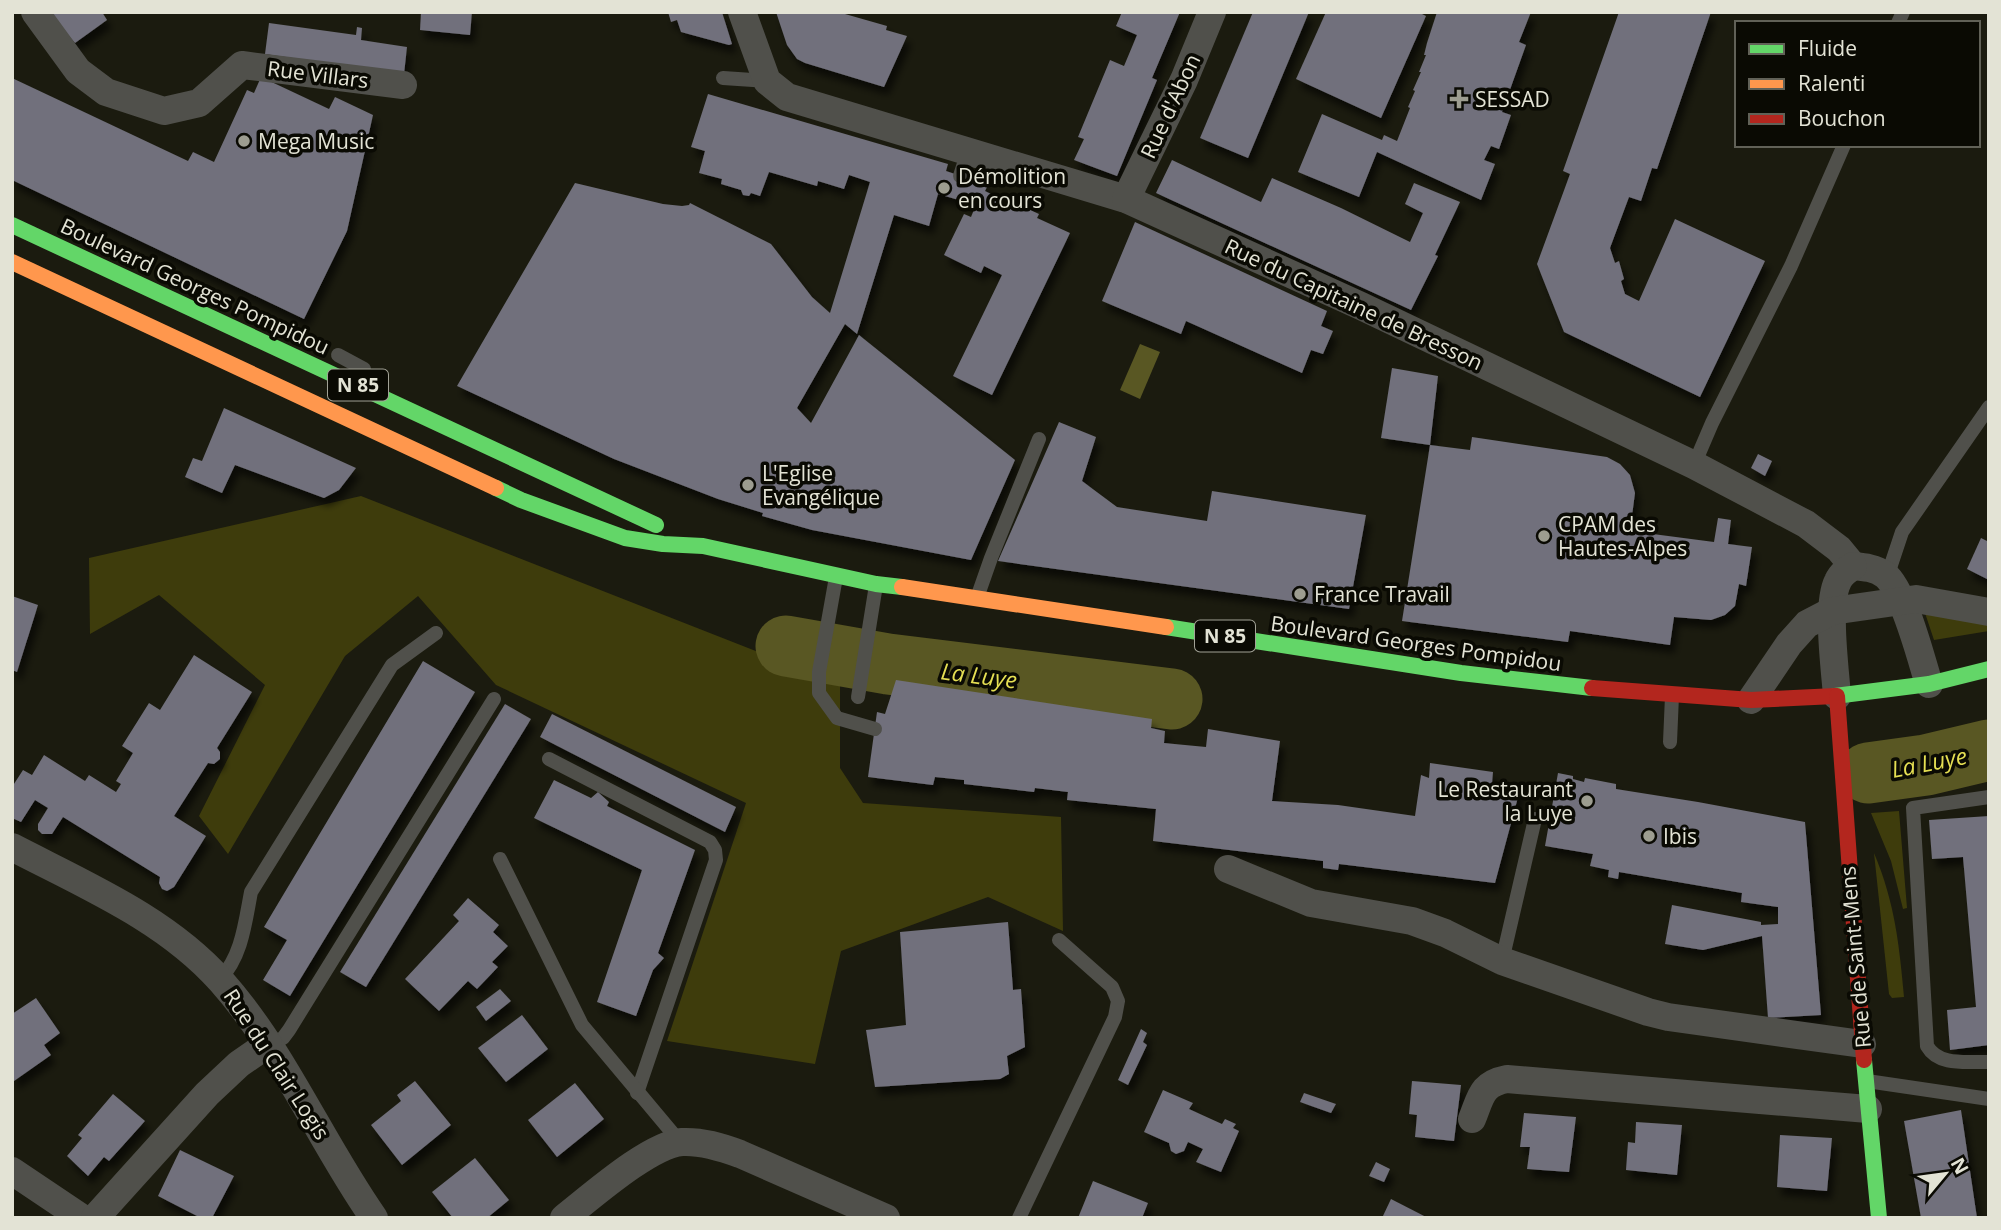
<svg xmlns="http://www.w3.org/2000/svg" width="2001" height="1230" viewBox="0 0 2001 1230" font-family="'Open Sans',sans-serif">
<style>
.green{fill:#3e3c0c}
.water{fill:#595723}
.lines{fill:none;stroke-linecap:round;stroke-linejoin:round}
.river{stroke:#595723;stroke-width:61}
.building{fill:#71707b;filter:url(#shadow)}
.lane{stroke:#50504b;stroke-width:14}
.street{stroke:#50504b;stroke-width:28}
.fast{stroke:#63d668;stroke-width:16}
.slow{stroke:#ff974d;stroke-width:16}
.jam{stroke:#b3261e;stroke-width:16}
.poi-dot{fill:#9d9d90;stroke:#0a0a03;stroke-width:2.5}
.labels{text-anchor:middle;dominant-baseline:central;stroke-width:7;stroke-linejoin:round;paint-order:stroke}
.shield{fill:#0a0a03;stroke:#a2a296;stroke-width:2}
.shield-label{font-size:19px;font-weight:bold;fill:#e3e3d5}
.street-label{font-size:21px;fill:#e3e3d5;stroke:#0a0a03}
.poi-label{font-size:21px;fill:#e3e3d5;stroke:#0a0a03;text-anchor:start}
.water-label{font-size:23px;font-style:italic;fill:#e5df53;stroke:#0a0a03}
</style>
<defs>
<filter id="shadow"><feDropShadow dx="4.5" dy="8" stdDeviation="3.5" flood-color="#0009"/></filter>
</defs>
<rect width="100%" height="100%" fill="#1b1b0f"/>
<!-- green -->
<g class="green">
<path d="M361,496l479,188v84l23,35 198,14 2,114 -75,-34 -147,54 -26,113 -148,-23 79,-238 -250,-118 -78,-89 -73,60 -117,198 -29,-38 66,-131 -106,-90 -69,39 -1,-76z"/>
<path d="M1925,613l64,11v7l-55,9z"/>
<path d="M1899,811l8,97 -4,1 -12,-48 -20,-48z"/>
<path d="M1874,853c21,50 25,91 30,144l-12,1 -3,-4z"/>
</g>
<!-- water -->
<path class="water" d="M1140,344l20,8 -20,47 -20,-9z"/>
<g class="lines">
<!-- river -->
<g class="river">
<path d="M786,646l102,18 284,35"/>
<path d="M1868,773l58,-8 63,-15"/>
</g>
</g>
<!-- building -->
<g class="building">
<path d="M52,12h50l5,8 -32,23 -16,-18z"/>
<path d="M421,12h51l-2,23 -50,-5z"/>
<path d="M668,12h54l10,32 -3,1 -48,-13 -4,-12 -6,2z"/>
<path d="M776,12h62l49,14 -1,4 21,6 -23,51 -79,-24 -8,-4 -10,-14z"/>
<path d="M1122,12h58l-28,66 5,2 -40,96 -43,-16 10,-21 -6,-2 32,-77 14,6 13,-31 -21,-9z"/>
<path d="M1253,12h56l-61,146 -48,-20z"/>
<path d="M1326,12h92l8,4 -45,102 -85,-39z"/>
<path d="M1437,12h94l-12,30 7,3 -24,67 9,3 -12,34 -8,-3 -7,14 11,4 -14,36 -104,-48 -18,45 -61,-25 24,-58 60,26 2,-5 13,6 13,-33 -2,-1 7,-16 -2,-1 8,-18h-2l7,-17h-2l3,-12z"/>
<path d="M1619,12h92l-54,157 -5,-1 -11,33 -12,-4 -19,51 5,15 4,-2 5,18 -3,2 4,13 14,7 36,-82 90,42 -65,136 -136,-65 -27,-68 33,-90 -7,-3z"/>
<path d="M269,23l87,12 1,-8 5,1 -1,12 46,7 -3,27 -139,-20z"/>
<path d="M261,77l68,32 6,-12 38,18 -26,116 -43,88 -292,-139v-102l176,83 5,-9 21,10 33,-72 7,3z"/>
<path d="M708,94l240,70 -2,7 42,14 -3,6 30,15v-3l24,11 -2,4 33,15 -78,162 -39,-19 49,-101 -18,-9 -3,7 -37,-18 20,-41 7,3 5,-12 -38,-11 -9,32 -35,-11 -37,119 -12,-10 -48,84 14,15 48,-88 156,125 -44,100 -159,-30 -50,-14 1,-3 -45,-14 -104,-40 -157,-73 118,-203 88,21 19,2 7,-1 1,-2 81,41 41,53 18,16 40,-131 -21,-7 -5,14 -26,-8 -1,5 -48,-14 -9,24 -9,-3 -2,3 -6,-1 -2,-5 -20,-6 1,-5 -23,-6 6,-22 -14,-4z"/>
<path d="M1172,160l89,42 11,-24 69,30 69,34 13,-29 -18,-9 9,-21 46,19 -25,53 3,1 -27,54 -255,-117z"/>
<path d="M1135,222l192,89 -6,15 12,5 -10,23 -12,-4 -9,23 -116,-52 -5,13 -79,-33z"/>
<path d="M1392,368l46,8 -8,69 -49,-7z"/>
<path d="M224,408l132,60 -17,22 -15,8 -89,-33 -13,28 -37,-16 8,-19 9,3z"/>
<path d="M1059,422l37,15 -14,44 35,26 90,14 5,-30 154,24 -17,94 -351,-48z"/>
<path d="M1472,437l135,20 13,7 10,11 5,18 -5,38 84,11 4,-24 13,2 -3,24 24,3 -6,39 -7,-2 -4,22 -10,9 -14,5 -37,-3 -4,28 -100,-14 -2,11 -166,-21 28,-176 40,5z"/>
<path d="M1758,454l14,7 -7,15 -14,-8z"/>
<path d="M1981,538l8,4v38l-22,-11z"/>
<path d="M12,596l26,9 -21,67 -5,-2z"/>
<path d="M194,655l58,37 -35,56 3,4v7l-6,5 -6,-1 -34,53 32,20 -32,51 -7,4 -5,-2 -3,-6 1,-6 -97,-60 -11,17h-10l-4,-4v-6l10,-16 -13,-8 -14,22 -9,-4v-31l11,-17 9,5 12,-20 41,26 4,-6 27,17 5,-8 -5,-3 17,-28 -11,-7 27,-43 11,7z"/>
<path d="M423,661l52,31 -185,304 -27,-16 24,-40 -23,-13z"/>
<path d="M896,680l256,39 -1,9 14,3 -1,12 42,4 2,-18 72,12 -8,60 66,4 77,11 6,-41 8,3 1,-15 63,9 -1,12 29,2 -26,97 -156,-19 -1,6 -15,-2v-7l-170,-20 3,-32 -89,-9 1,-8 -33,-4 -1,4 -70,-8v-4l-29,-3 -2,8 -65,-8 9,-65 8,2z"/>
<path d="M505,704l26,15 -165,268 -26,-15z"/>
<path d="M552,714l184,93 -11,25 -185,-95z"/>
<path d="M1558,773l15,3v3l11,3 1,-4 31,6v5l82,13 107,20 16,193 -53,3 -6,-82 -59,14 -38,-6 7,-39 89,17v3l17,-1v-17l-37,-5 1,-9 -123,-21 -1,7 -10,-2 1,-7 -19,-4 3,-12 -48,-8z"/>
<path d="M554,780l37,18 7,-6 11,10 -2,4 88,44 -37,103 6,5 -11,12 -17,46 -39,-14 45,-132 -108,-52z"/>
<path d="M1989,816v229l-39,5 -3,-40 29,-3 -13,-150 -31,2 -3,-39z"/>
<path d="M468,898l31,27 -6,7 15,14 -16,16 6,5 -21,22 -9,-8 -29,30 -34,-32 54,-58 -6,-6z"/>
<path d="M1008,922l5,68 8,-1 4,58 -18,9 2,18 -9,5 -125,8 -9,-57 40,-5 -6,-93z"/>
<path d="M500,989l11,12 -25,20 -10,-14z"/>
<path d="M36,998l24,35 -16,12 7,10 -37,26 -2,-4v-63z"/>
<path d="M522,1015l26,34 -42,33 -28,-34z"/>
<path d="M1141,1029l6,4 -4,9 4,3 -19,40 -10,-5z"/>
<path d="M415,1081l36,44 -49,40 -31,-40 30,-24 -4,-6z"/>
<path d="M1412,1081l49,4 -7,56 -39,-4 2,-22 -8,-1z"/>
<path d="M575,1083l29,36 -47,38 -29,-37z"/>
<path d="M1163,1090l30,13 -4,6 33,15 3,-5 11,5 -3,4 6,3 -18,41 -25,-10 7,-13 -15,-7 -4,9 -8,3 -5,-3 -2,-8 -25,-11z"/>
<path d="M1304,1093l32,11 -5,9 -31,-11z"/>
<path d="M113,1094l32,27 -36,40 -5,-4 -16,19 -21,-20 15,-18 -4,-3z"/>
<path d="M1961,1110l16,108h-56l-17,-97z"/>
<path d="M1524,1113l52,4 -7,55 -42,-3 3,-22h-10z"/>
<path d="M1636,1122l46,3 -5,50 -51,-5 2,-28 7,1z"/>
<path d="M1780,1135l52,3 -5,53 -50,-4z"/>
<path d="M180,1150l54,26 -22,42h-11l-43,-22z"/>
<path d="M475,1158l34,42 -22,18h-34l-21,-26z"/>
<path d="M1376,1162l14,7 -6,13 -15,-6z"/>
<path d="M1093,1181l55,22 -6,15h-64z"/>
<path d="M1391,1199l37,19h-46z"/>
</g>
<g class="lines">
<!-- lane -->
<g class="lane">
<path d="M1898,23l5,-11"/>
<path d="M723,78l44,3"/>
<path d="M960,176l8,-25"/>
<path d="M338,355l26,14"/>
<path d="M1694,465l18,-42 79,-157 53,-121"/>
<path d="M836,577l-17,95v21l18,25 38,11"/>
<path d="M1887,577l15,-45 87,-125"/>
<path d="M978,595l13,-37 48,-119"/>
<path d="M858,697l18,-112"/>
<path d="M1670,742l2,-46"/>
<path d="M549,759l161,83 5,8 1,10 -79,233"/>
<path d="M1989,797l-76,11 14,238c12,21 41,15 62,16"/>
<path d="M500,859l82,166 98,117"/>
<path d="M1502,961l33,-142"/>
<path d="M220,979c22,-23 25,-56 31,-87l141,-227 44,-32"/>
<path d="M268,1044l15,-6 6,-8 205,-331"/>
<path d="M1867,1081l122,18"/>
<path d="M1019,1218l96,-201 3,-16 -6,-14 -53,-47"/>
</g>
<!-- street -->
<g class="street">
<path d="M35,12l43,59 28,21 58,19 35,-8 43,-38 161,20"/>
<path d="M742,12l25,69 20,16 339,102 235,107 333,159 112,59 33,25 14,17"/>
<path d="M1126,199l58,-119 28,-68"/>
<path d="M1853,566c12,1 22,2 32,9 19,15 36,84 44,109"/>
<path d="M1837,696c-2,-28 -11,-92 1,-115 3,-7 9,-11 15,-15"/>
<path d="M1751,700l38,-56 18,-20 25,-13 84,-12 73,13"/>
<path d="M12,847c73,38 154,72 209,134 63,71 99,160 153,237"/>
<path d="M1228,869l83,34 101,18 33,12 57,28 146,51 20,5 194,27"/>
<path d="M1472,1119c9,-22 9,-35 35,-40l361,30"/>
<path d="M12,1171l70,47"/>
<path d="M95,1218l112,-124 32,-30 29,-20"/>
<path d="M564,1218c27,-21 85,-73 118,-76 20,-1 39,5 58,12l146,64"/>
</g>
<!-- fast -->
<g class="fast">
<path d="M12,225l644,300"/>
<path d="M496,488l25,12 104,38 38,6 40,2 173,38 26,3"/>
<path d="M1166,627l295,46 131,15"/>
<path d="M1835,696l94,-12 60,-15"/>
<path d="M1864,1060l15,158"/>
</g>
<!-- slow -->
<g class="slow">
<path d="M12,262l484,226"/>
<path d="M902,587l264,40"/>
</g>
<!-- jam -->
<g class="jam">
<path d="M1592,688l159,12 84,-4"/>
<path d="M1837,696l27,364"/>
</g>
</g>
<!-- markers -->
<g class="poi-dot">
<path d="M1455.5 88.5h7v7h7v7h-7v7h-7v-7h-7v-7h7z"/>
<circle cx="244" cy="141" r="7"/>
<circle cx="944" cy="188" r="7"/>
<circle cx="748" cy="485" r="7"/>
<circle cx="1544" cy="536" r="7"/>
<circle cx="1300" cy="594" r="7"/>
<circle cx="1587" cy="801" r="7"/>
<circle cx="1649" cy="836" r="7"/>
</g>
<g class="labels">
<!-- shield labels -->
<g class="shield">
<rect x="328" y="369.5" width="60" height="31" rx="5"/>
<rect x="1195" y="620.5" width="60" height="31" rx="5"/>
</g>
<g class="shield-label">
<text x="358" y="385">N 85</text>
<text x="1225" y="636">N 85</text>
</g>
<!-- street labels -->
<g class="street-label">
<text transform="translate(318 74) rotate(7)">Rue Villars</text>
<text transform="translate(1170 106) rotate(-65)">Rue d'Abon</text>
<text transform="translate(195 286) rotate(25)">Boulevard Georges Pompidou</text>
<text transform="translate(1354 304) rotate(25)">Rue du Capitaine de Bresson</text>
<text transform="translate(1416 643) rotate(8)">Boulevard Georges Pompidou</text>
<text transform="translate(1855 957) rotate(-95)">Rue de Saint-Mens</text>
<text transform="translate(277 1064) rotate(57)">Rue du Clair Logis</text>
</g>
<!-- poi labels -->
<g class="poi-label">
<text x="1475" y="99">SESSAD</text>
<text x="258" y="141">Mega Music</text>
<text x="958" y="176">Démolition<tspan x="958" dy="24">en cours</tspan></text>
<text x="762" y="473">L'Eglise<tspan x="762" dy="24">Evangélique</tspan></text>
<text x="1558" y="524">CPAM des<tspan x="1558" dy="24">Hautes-Alpes</tspan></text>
<text x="1314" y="594">France Travail</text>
<text x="1573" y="789" text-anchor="end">Le Restaurant<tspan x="1573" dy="24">la Luye</tspan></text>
<text x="1663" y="836">Ibis</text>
</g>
<!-- water labels -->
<g class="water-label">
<text transform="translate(979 675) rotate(7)">La Luye</text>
<text transform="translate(1929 762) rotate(-11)">La Luye</text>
</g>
</g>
<!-- border -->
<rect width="2001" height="1230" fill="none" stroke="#e3e3d5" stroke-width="28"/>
<!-- legend -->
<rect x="1735" y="21" width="245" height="126" fill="#0a0a03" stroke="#616157" stroke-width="2"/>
<rect x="1749" y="44" width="35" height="10" fill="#63d668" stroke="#616157" stroke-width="2"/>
<text x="1798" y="56" font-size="21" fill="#e3e3d5">Fluide</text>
<rect x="1749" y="79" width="35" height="10" fill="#ff974d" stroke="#616157" stroke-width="2"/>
<text x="1798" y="91" font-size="21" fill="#e3e3d5">Ralenti</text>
<rect x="1749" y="114" width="35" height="10" fill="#b3261e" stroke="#616157" stroke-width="2"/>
<text x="1798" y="126" font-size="21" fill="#e3e3d5">Bouchon</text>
<!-- north arrow -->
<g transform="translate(1945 1174) rotate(61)" stroke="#0a0a03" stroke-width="5" paint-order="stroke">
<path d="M0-5L12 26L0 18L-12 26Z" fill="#e3e3d5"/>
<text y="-10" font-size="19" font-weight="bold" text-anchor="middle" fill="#e3e3d5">N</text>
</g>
</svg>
